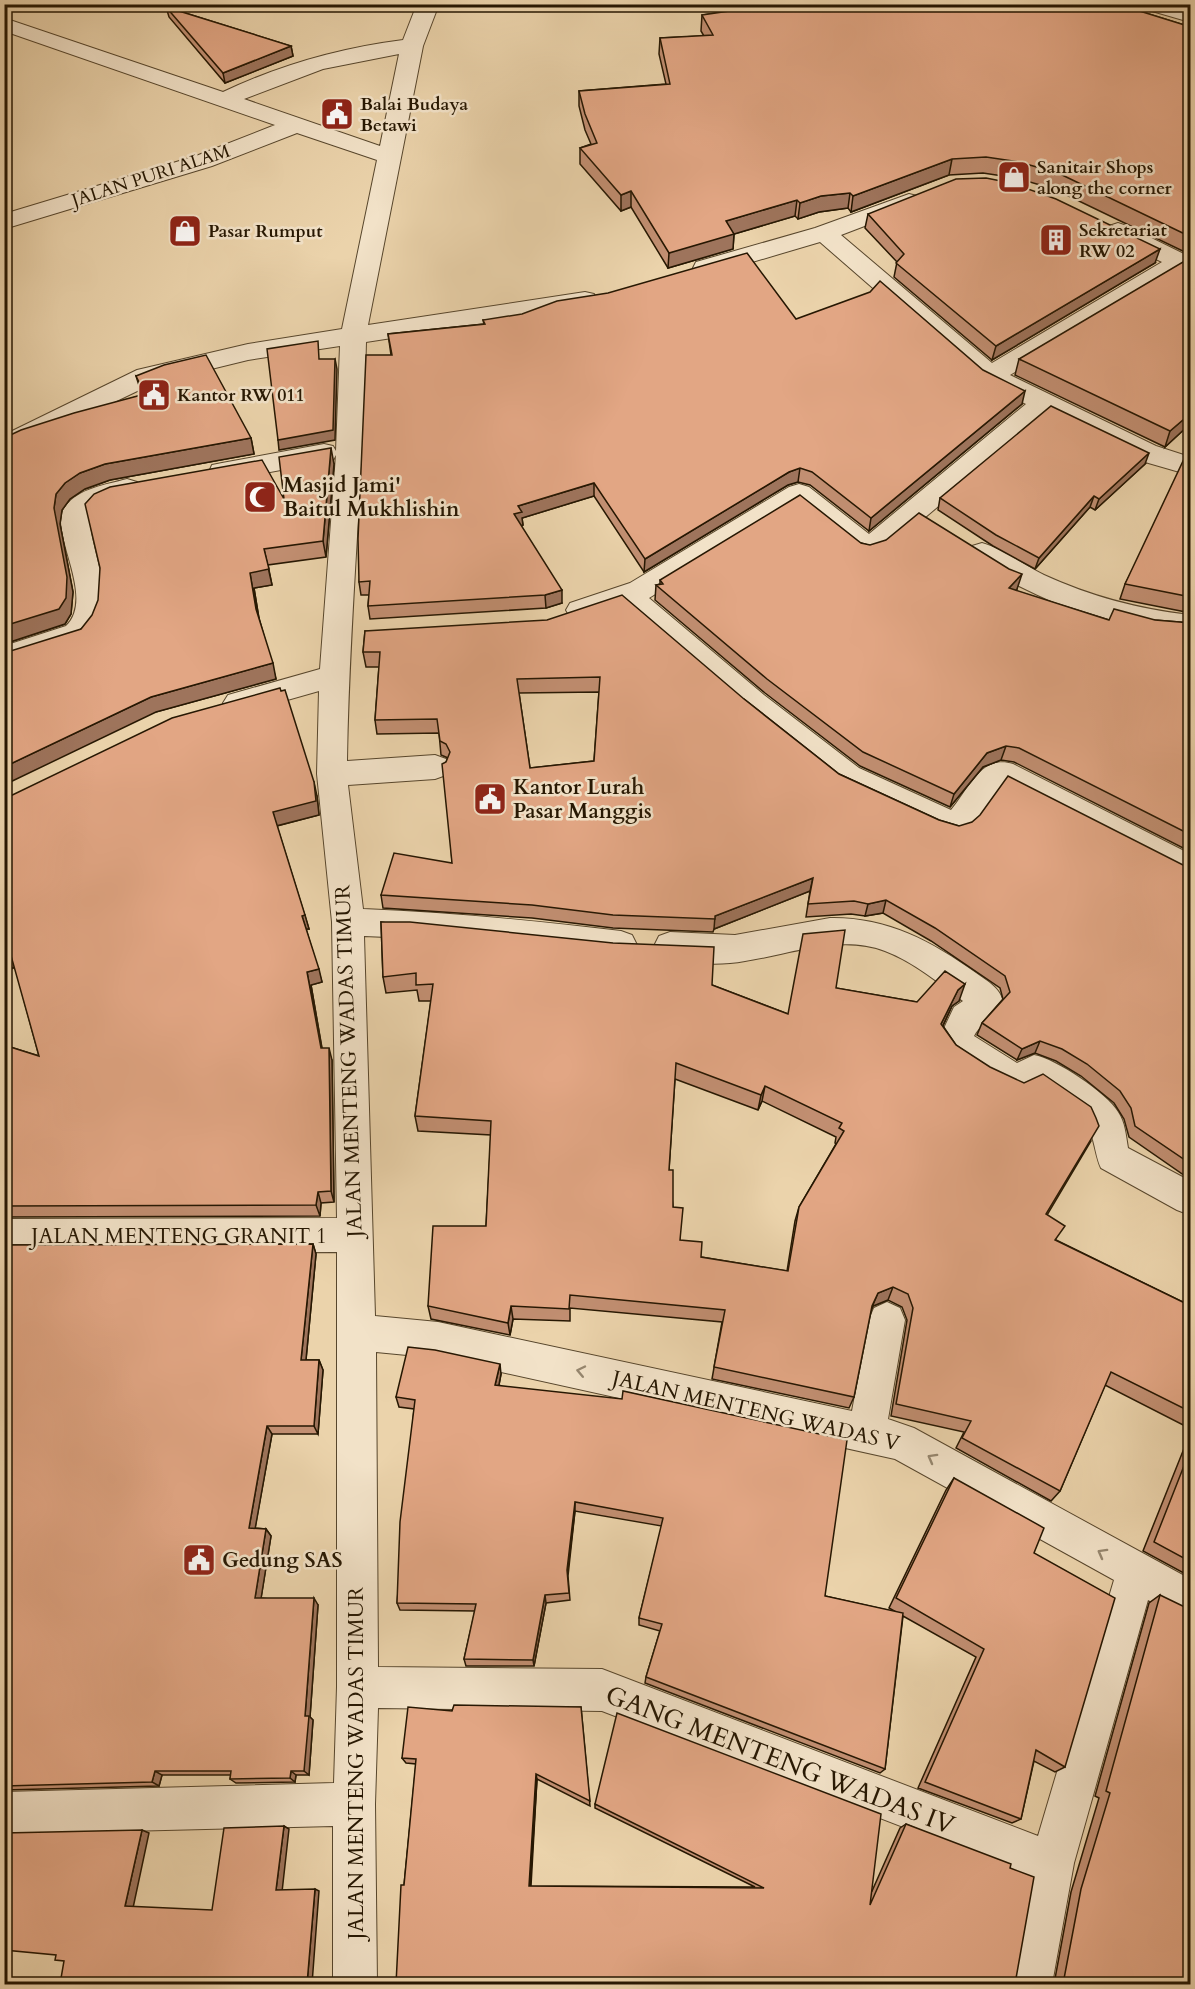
<svg xmlns="http://www.w3.org/2000/svg" width="1195" height="1989" viewBox="0 0 1195 1989" font-family="Cardo,serif">
<style>
.lines{fill:none;stroke-linecap:round;stroke-linejoin:round}
.minor-casing{stroke:#57462c;stroke-width:2}
.minor{fill:#f2e2c8;fill-rule:evenodd}
.wall{fill:#c28f72;stroke:#261702;stroke-width:1.5;fill-rule:evenodd}
.shaded-wall{fill:#9e745c;stroke:#261702;stroke-width:1.5}
.building{fill:#e2a684;stroke:#261702;stroke-width:1.5;fill-rule:evenodd}
.oneway{stroke:#96876f}
.labels{text-anchor:middle;dominant-baseline:central;stroke-width:5;stroke-linejoin:round;paint-order:stroke}
.far-poi-label{font-size:18px;font-weight:bold;fill:#261702;stroke:#f2e2c8;text-anchor:start}
.far-street-label{font-size:18px;fill:#261702;stroke:#f2e2c8}
.poi-label{font-size:21px;font-weight:bold;fill:#261702;stroke:#f2e2c8;text-anchor:start}
.street-label{font-size:21px;fill:#261702;stroke:#f2e2c8}
.near-street-label{font-size:26px;fill:#261702;stroke:#f2e2c8}
</style>
<rect width="100%" height="100%" fill="#ebd3ab"/>
<filter id="stains"><feTurbulence type="fractalNoise" baseFrequency=".00333" numOctaves="4"/><feColorMatrix values="0 0 0 0 .2 0 0 0 0 .09 0 0 0 0 .02 0 0 0 .5 -.17"/></filter>
<radialGradient id="worn" r=".72"><stop offset=".6" stop-color="#630" stop-opacity="0"/><stop offset="1" stop-color="#630" stop-opacity=".3"/></radialGradient>
<g class="lines">
<defs>
<g id="minor">
<path d="M417,4h22l-16,42 -55,279 217,-33 9,2 3,6 -3,6 -9,2 -219,34c-3,140 -17,279 -19,419l88,-6 11,4 4,8 -4,8 -11,4 -87,6 15,124c86,3 172,12 258,22l11,4 5,10 -5,10 -11,4c-85,-11 -171,-20 -257,-23l11,380 63,6 414,89 17,-91 5,-12 13,-6 13,6 5,12 -17,99 26,9 276,151v42l-42,-21 -74,263 -22,121h-44l20,-109 -426,-164 -224,-3 -3,96 2,180h-44v-158l-329,8v-42l330,-9 3,-96v-435l-333,1v-34l333,-1 -5,-296 -15,-148 2,-83 -81,23 -10,-3 -5,-8 5,-8 92,-26 16,-214 -3,5 -9,2 -102,19 -10,-2 -3,-7 3,-7 10,-2 102,-19 9,2 3,5 4,-105 -92,14 -94,23 -150,72v-20l133,-65 111,-26 94,-15 35,-169 -80,-27 -85,33 -208,63v-15l192,-58 79,-31 -271,-94v-13l219,74c57,-27 117,-44 180,-52zM399,54l-19,92 -136,-47 79,-30zM376,1352l62,6 457,101 219,121 -76,256 -436,-167 -224,-2z"/>
<path d="M1143,4h33l14,5v13l-45,-13z"/>
<path d="M909,194l8,2 4,5 -4,5 -76,29 151,128 170,-101 -53,-26 -3,-5 3,-5 9,-3 9,3 63,31v17l-8,-2 -172,103 146,71 34,11v18l-52,-15 -91,-45 -168,141 -10,3 -10,-3 -61,-49 -149,91 115,97 95,73 92,42c18,-21 30,-56 62,-46l177,90v27l-11,-4 -176,-90 -29,40 -7,6 -11,4 -20,-6 -99,-45 -93,-75 -122,-104 -42,14 -10,-4 -4,-7 4,-7 60,-20 159,-96 10,-3 10,3 60,47 157,-130 -45,-22 -161,-140 -115,34 -9,-2 -3,-6 3,-6 119,-34z"/>
<path d="M127,479l10,3 4,7 -4,7 -34,9 -14,12c3,42 33,90 -3,125l-82,26v-22l62,-20c31,-29 -19,-97 -1,-119 14,-19 40,-22 62,-28z"/>
<path d="M982,543c22,6 41,22 62,32 48,22 94,34 146,40v22c-77,-6 -152,-37 -218,-77l-4,-7 4,-7z"/>
<path d="M830,918c57,-1 101,23 146,55 11,8 25,15 27,30 -7,15 -22,19 -29,33l43,27 17,-8c22,4 73,38 84,57 7,10 8,24 10,36l62,33v34l-13,-5 -76,-42c-7,-15 -6,-34 -17,-47l-48,-34 -18,9c-27,-10 -67,-29 -80,-55l16,-34 9,-6c-24,-18 -49,-39 -78,-50 -45,-17 -94,3 -140,10 -26,5 -61,3 -86,-5l-5,-10 5,-10 11,-4 65,3z"/>
</g>
</defs>
<!-- minor casing -->
<use href="#minor" class="minor-casing"/>
<!-- minor -->
<use href="#minor" class="minor"/>
</g>
<!-- wall -->
<g class="wall">
<path d="M733,4h384l74,23v228l-137,-66 -38,-11 -33,-5 -34,2 -98,37 -3,-4 -29,4 -21,7 -3,-3 -61,18 -1,15 -65,19 -37,-61 -10,4 -41,-47v-16l11,-4 -6,-14 -6,-24v-15l87,-7 -7,-30 1,-16 44,-2 -3,-5 1,-16 34,-5z"/>
<path d="M166,7l125,39 2,10 -68,27 -56,-66z"/>
<path d="M868,214l287,49 -163,97 -98,-83 3,-15 -32,-34z"/>
<path d="M796,319l226,85 -153,127 -59,-46 -12,-3 -10,3 -144,87 -50,-76 -72,22 1,7 -2,1 41,77 -16,5 -176,11 -2,-13 1,-11h-8l-2,-13 32,-227 -3,-21 96,-10 -1,-4z"/>
<path d="M1019,359l172,64 -26,24 -150,-72z"/>
<path d="M136,376l115,62 3,16 -144,26 -25,9 -15,10 -8,11 -2,14 13,68 -2,22 -6,10 -61,20v-206l138,-43z"/>
<path d="M1191,445v11l-4,-2z"/>
<path d="M1191,461v152l-71,-14 5,-15z"/>
<path d="M334,464l-8,93 -58,8 4,20 -18,3 5,30 17,61 -120,33 -75,-83 203,-130z"/>
<path d="M1145,464l-50,46 -5,-3 -55,62 -42,-23 -55,-36 2,-12z"/>
<path d="M861,543l156,46 -1,2 93,29h46l36,3v229l-177,-90 -13,-2 -18,7 -33,40 -90,-41 -95,-73 -110,-93 1,-15 4,-1v-4z"/>
<path d="M365,631l379,68 95,75 100,46 20,6 232,41v313l-62,-43 -5,-18 -10,-16 -33,-27 -25,-15 -21,-8 -18,7 -40,-25 5,-12 21,-24 -3,-11 -69,-47 -48,-28 -18,3 -14,-2 -45,3 4,-26 -96,38 -1,3 -100,-4 -81,-10 -149,-10 -2,-13 71,-32 -6,-101 2,-4 -7,-3 -2,-22 -62,1 -2,-14 4,-53h-13l-3,-15zM599,692l-5,69 -64,7 -11,-75z"/>
<path d="M317,796l2,19 -42,11 32,103h-3l16,53 -11,3 11,63 10,12 2,142 -13,1 -1,13 -316,1v-172l35,11 -24,-89 -11,6v-174z"/>
<path d="M381,922l331,63 76,29 48,-26 81,14 42,-1 -7,5 -9,20 13,19 135,96 -44,74 9,25 135,66v123l-86,-44 -45,106 -9,10 -95,-53 8,-16 -73,-16 16,-96 -5,-13 -14,-7 -15,6 -2,5 -17,86 -5,11 -137,-29 10,-57 -152,-14v13l-57,-2 -3,16 -79,-16 -3,-13 58,-80 5,-91 -73,-4 -3,-15 16,-115h-12l-2,-11 -31,3 -3,-16zM675,1079l83,31 4,-9 74,36 -1,6 1,1 -37,63 -4,14 -8,50 -86,-14 -21,-17 -7,-33 -4,-37z"/>
<path d="M313,1244l3,10 -10,106h13l4,10 -5,64h-46l-17,94 11,1 5,7 -10,62 57,7 -8,112 3,3 -4,55h-13l-1,7 -59,1 -6,-4 1,-4h-69l-3,11 -155,4v-545z"/>
<path d="M501,1374l-2,11 326,211 71,16 -7,-4 57,-118 8,-12 80,75 31,214 -10,5 -21,-11 -13,58 -9,4 -94,-35 58,-131 -73,-41 -18,153 -5,4 -235,-90 1,-6 14,-46 -21,-6v-7l23,-92 -87,-15 -7,65 2,24 -24,3 -12,63h-68l-2,-7 11,-48 -75,-1 -3,-7 17,-194 -15,-2 -3,-10z"/>
<path d="M1191,1431v146l-48,-26z"/>
<path d="M1160,1595l31,389h-137l17,-92 28,-94 -4,-2 54,-193z"/>
<path d="M581,1707l9,99 -53,-27 -6,107 224,1 -160,-79v-4l277,87 28,-63 6,-4 104,44 5,116 -611,-99 12,-121 -10,-1 -4,-5 50,-47z"/>
</g>
<!-- shaded-wall -->
<g class="shaded-wall">
<path d="M291,46l2,10 -68,27 -2,-10z"/>
<path d="M952,159l-3,16 -98,37 2,-16z"/>
<path d="M631,191v16l-10,4v-16z"/>
<path d="M850,193l-2,15 -29,4 -21,7 2,-16 21,-7z"/>
<path d="M797,200l-2,16 -61,18 -1,15 -65,19 1,-15 57,-32z"/>
<path d="M1160,249l-5,14 -163,97 4,-14z"/>
<path d="M335,359l2,10 -2,71 -56,10 -1,-10z"/>
<path d="M1025,391l-3,13 -153,127 2,-13z"/>
<path d="M1191,413v10l-26,24 5,-16z"/>
<path d="M251,438l3,16 -144,26 -25,9 -15,10 -8,11 -2,14 13,68 -2,22 -6,10 -61,20v-18l50,-118 2,-14 9,-11 15,-10 25,-9z"/>
<path d="M331,448l3,16 -8,93 -3,-16z"/>
<path d="M1149,453l-4,11 -50,46 4,-11z"/>
<path d="M800,468l-2,14 -10,3 -144,87 1,-13 144,-87z"/>
<path d="M594,483v13l-72,22 1,7 -8,3 -1,-14 4,-8z"/>
<path d="M1094,496l-4,11 -55,62 4,-11z"/>
<path d="M264,549l8,36 -18,3 6,37 -4,-16 -6,-36z"/>
<path d="M1022,574l-5,15 -12,14 4,-15z"/>
<path d="M562,590v13l-16,5 -1,-13z"/>
<path d="M273,663l3,16 -120,33 -152,73v-18l147,-70z"/>
<path d="M1006,746l-5,14 -18,7 -33,40 4,-13 33,-41z"/>
<path d="M314,782l3,14 2,19 -43,11 -3,-14z"/>
<path d="M813,878l-3,13 -96,38 1,-13z"/>
<path d="M886,900l-3,13 -18,3 3,-12z"/>
<path d="M305,915l4,14h-3l-4,-13z"/>
<path d="M10,952l8,13 -14,8v-18z"/>
<path d="M319,969l3,13 -11,3 13,76 -3,-13 -14,-76z"/>
<path d="M965,984l-6,17 -7,5 -16,34 5,-16 17,-34z"/>
<path d="M1040,1041l-5,12 -18,7 5,-11z"/>
<path d="M329,1048l3,12 2,142 -3,-11z"/>
<path d="M765,1086l-3,15 -4,9 3,-15z"/>
<path d="M318,1192l3,11 -1,13 -4,-11z"/>
<path d="M313,1244l3,10 -11,116 -4,-10z"/>
<path d="M893,1287l-5,13 -15,6 -6,13 11,-26z"/>
<path d="M511,1306l2,13 -3,16 -2,-12z"/>
<path d="M319,1360l4,10 -5,64 -4,-8z"/>
<path d="M500,1364l1,10 -4,21 -2,-10z"/>
<path d="M267,1426l5,8 -18,101 -5,-7z"/>
<path d="M575,1502v9l-8,66v-7z"/>
<path d="M266,1529l5,7 -11,69 -5,-7z"/>
<path d="M545,1595l1,8 -12,63 -1,-6z"/>
<path d="M314,1598l4,7 -8,112 3,3 -4,55 -5,-4 1,-55z"/>
<path d="M155,1771l7,4 -3,11 -7,-4z"/>
<path d="M291,1771l5,4 -1,7 -5,-4z"/>
<path d="M536,1774l1,5 -7,110 -1,-3z"/>
<path d="M284,1826l5,3 -7,63 -6,-2z"/>
<path d="M142,1830l7,3 -16,75 -8,-2z"/>
<path d="M315,1889l4,2 -7,93h-5z"/>
</g>
<!-- building -->
<g class="building">
<path d="M741,4h376l74,23v210l-133,-64 -39,-11 -33,-5 -34,2 -99,37 -3,-3 -29,3 -21,7 -3,-3 -71,21 8,13 -65,19 -38,-62 -10,4 -41,-47 17,-5 -12,-29 -6,-23 91,-7 -10,-46 53,-3 -11,-20 42,-6z"/>
<path d="M166,7l125,39 -68,27z"/>
<path d="M986,178l25,5 45,16 104,50 -164,97 -100,-83 8,-9 -36,-40 88,-35z"/>
<path d="M747,253l49,66 74,-27 10,-11 103,89 42,21 -154,127 -59,-46 -12,-4 -11,4 -144,87 -51,-76 -76,23 4,6 -8,2 48,76 -17,5 -177,11 2,-25 -11,1 -1,-43 8,-184h26l-4,-21 97,-10 -2,-4 39,-6 35,-13 51,-8z"/>
<path d="M1188,259h3v154l-21,18 -151,-72z"/>
<path d="M318,341l1,18h16l-2,71 -55,10 -11,-91z"/>
<path d="M206,355l45,83 -146,26 -25,9 -15,10 -9,11 -2,14 13,69 -1,21 -7,11 -55,17v-188l17,-8 53,-17 71,-19 -9,-18 28,-11z"/>
<path d="M1051,406l98,47 -50,46 -5,-3 -55,62 -43,-23 -56,-37z"/>
<path d="M331,448l-8,93 -59,8 5,20 -19,4 6,36 17,54 -122,34 -147,70v-114l77,-24 11,-14 6,-15 2,-32 -15,-64 9,-10 16,-7 152,-27 22,39 -5,-42z"/>
<path d="M1184,459l7,2v136l-66,-13z"/>
<path d="M800,495l61,48 9,2 16,-5 33,-27 90,56 13,5 -13,14 100,32 5,-11 41,11 36,3v212l-172,-87 -13,-2 -19,7 -33,41 -91,-42 -96,-73 -111,-94 7,-1 -3,-4z"/>
<path d="M622,595l122,104 95,75 100,46 20,6 13,-4 8,-7 28,-39 177,90 6,1v297l-56,-38 -4,-18 -11,-17 -33,-27 -25,-15 -22,-8 -18,8 -40,-26 28,-31 -5,-16 -70,-48 -49,-28 -18,4 -14,-3 -46,3 5,-26 -98,38v3l-102,-4 -81,-10 -151,-10 13,-42 58,10 -10,-99 4,-2 4,-10 -4,-8 -6,-3 -3,-22 -62,1 5,-68h-17l2,-21 182,-11zM600,677l-6,84 -64,7 -13,-89z"/>
<path d="M280,688l1,3 4,-1 29,92 2,19 -43,11 32,103 -3,1 17,53 -12,3 14,76h8l2,143 -13,1 -2,13 -312,1v-161l35,11 -29,-104 -6,3v-156l168,-81z"/>
<path d="M381,922h29l203,21 101,4 -2,38 76,29 15,-80 42,-4 -9,58 81,14 28,-31 20,13 -7,6 -17,34 15,21 34,22 34,16 19,-9 48,33 5,11 3,8 -53,88 19,12 -10,14 136,66v106l-80,-40 -51,119 -98,-53 9,-17 -75,-17 17,-96 -5,-14 -15,-7 -15,6 -6,13 -18,91 -140,-30 11,-57 -155,-15 -1,14 -58,-3 -3,17 -80,-17 5,-80h53l5,-105 -76,-5 18,-132 -17,1v-12l-33,4zM676,1063l85,32 4,-9 77,37 -3,5 5,3 -45,76 -11,64 -87,-14 1,-15 -22,-2 3,-32 -10,-1v-37h-4z"/>
<path d="M313,1244l-12,116h18l-5,66h-47l-18,102 17,1 -11,69h59l-9,118h4l-5,55h-13l-1,7 -60,1 1,-8h-76l-3,11 -148,4v-541z"/>
<path d="M408,1347l27,3 65,14 -5,21 127,14 1,-8 224,49 -22,156 78,17 -18,156 -239,-92 16,-53 -23,-6 24,-100 -88,-16 -8,68 2,23 -24,2 -12,65 -69,-1 12,-55 -79,-1 3,-81 15,-122 -19,-3z"/>
<path d="M1191,1448v114l-37,-20z"/>
<path d="M954,1478l90,50 -10,25 81,45 -50,169 -29,-17 -15,69 -96,-37 59,-133 -88,-51z"/>
<path d="M1160,1595l31,15v374h-128l18,-95 29,-96 -4,-2z"/>
<path d="M454,1705l127,2 9,94 -54,-27 -7,112 235,2 -169,-84 22,-91 264,101 -11,91 36,-81 105,40 -1,4 24,9 -19,107h-619l5,-99h3l12,-126 -14,-1 6,-51 44,4z"/>
<path d="M284,1826l-8,64 39,-1 -8,95h-247l4,-23 -9,-1 1,-5 -52,-5v-117l138,-3 -17,76 87,4 12,-82z"/>
</g>
<!-- one-way arrows -->
<defs><path id="oneway-chevron" d="M-2-3.5L2.5 0L-2 3.5" fill="none" stroke-width="1.6" stroke-linecap="round" stroke-linejoin="round" transform="scale(1.5)"/></defs>
<g class="oneway">
<use href="#oneway-chevron" transform="translate(581 1371) rotate(-168)"/>
<use href="#oneway-chevron" transform="translate(932 1458) rotate(-151)"/>
<use href="#oneway-chevron" transform="translate(1102 1553) rotate(-151)"/>
</g>
<!-- icons -->
<defs>
<symbol id="civic-square" viewBox="-11 -11 22 22"><rect x="-9" y="-9" width="18" height="18" rx="4" fill="#8f2418" stroke="#f2e2c8"/><path d="M-.6-6.5H3V-4.5H.6V-3L4-1V1h2V6H-6V1h2V-1L-.6-3ZM-1.2 2.5V6h2.4V2.5Z" fill="#fff"/></symbol>
<symbol id="shop-square" viewBox="-11 -11 22 22"><rect x="-9" y="-9" width="18" height="18" rx="4" fill="#8f2418" stroke="#f2e2c8"/><path d="M-5-2.5h2.3a2.7 3.5 0 0 1 5.4 0H5L5.5 6h-11ZM-1.5-2.5h3a1.5 2.3 0 0 0-3 0Z" fill="#fff"/></symbol>
<symbol id="building-square" viewBox="-11 -11 22 22"><rect x="-9" y="-9" width="18" height="18" rx="4" fill="#8f2418" stroke="#f2e2c8"/><path d="M-4-6H4V6H1V3H-1V6H-4ZM-2.5-4.3h1.7v1.8h-1.7ZM.8-4.3h1.7v1.8H.8ZM-2.5-1h1.7V.8h-1.7ZM.8-1h1.7V.8H.8Z" fill="#fff"/></symbol>
<symbol id="mosque-square" viewBox="-11 -11 22 22"><rect x="-9" y="-9" width="18" height="18" rx="4" fill="#8f2418" stroke="#f2e2c8"/><path d="M3.5-4.9A6 6 0 1 0 3.5 4.9A5 5 0 1 1 3.5-4.9Z" fill="#fff"/></symbol>
</defs>
<g fill-rule="evenodd">
<use href="#civic-square" x="318" y="95" width="38" height="38"/>
<use href="#shop-square" x="995" y="158" width="38" height="38"/>
<use href="#shop-square" x="166" y="212" width="38" height="38"/>
<use href="#building-square" x="1037" y="221" width="38" height="38"/>
<use href="#civic-square" x="135" y="376" width="38" height="38"/>
<use href="#mosque-square" x="241" y="478" width="38" height="38"/>
<use href="#civic-square" x="471" y="780" width="38" height="38"/>
<use href="#civic-square" x="180" y="1541" width="38" height="38"/>
</g>
<g class="labels">
<!-- far-poi labels -->
<g class="far-poi-label">
<text x="360" y="104">Balai Budaya<tspan x="360" dy="21">Betawi</tspan></text>
<text x="1037" y="167">Sanitair Shops<tspan x="1037" dy="21">along the corner</tspan></text>
<text x="1079" y="230">Sekretariat<tspan x="1079" dy="21">RW 02</tspan></text>
<text x="208" y="231">Pasar Rumput</text>
<text x="177" y="395">Kantor RW 011</text>
</g>
<!-- far-street labels -->
<g class="far-street-label">
<text transform="translate(151 176) rotate(-18)">JALAN PURI ALAM</text>
</g>
<!-- poi labels -->
<g class="poi-label">
<text x="283" y="485">Masjid Jami'<tspan x="283" dy="24">Baitul Mukhlishin</tspan></text>
<text x="513" y="787">Kantor Lurah<tspan x="513" dy="24">Pasar Manggis</tspan></text>
<text x="222" y="1560">Gedung SAS</text>
</g>
<!-- street labels -->
<g class="street-label">
<text transform="translate(349 1061) rotate(-92)">JALAN MENTENG WADAS TIMUR</text>
<text x="179" y="1236">JALAN MENTENG GRANIT 1</text>
<text transform="translate(756 1411) rotate(13)">JALAN MENTENG WADAS V</text>
<text transform="translate(356 1763) rotate(-90)">JALAN MENTENG WADAS TIMUR</text>
</g>
<!-- near-street labels -->
<g class="near-street-label">
<text transform="translate(780 1760) rotate(21)">GANG MENTENG WADAS IV</text>
</g>
</g>
<!-- margin -->
<rect width="1195" height="1989" fill="none" stroke="#ebd3ab" stroke-width="24"/>
<rect x="6" y="6" width="1183" height="1977" fill="none" stroke="#261702" stroke-width="3"/>
<rect x="12" y="12" width="1171" height="1965" fill="none" stroke="#261702" stroke-width="1.5"/>
<rect width="100%" height="100%" filter="url(#stains)"/>
<rect width="100%" height="100%" fill="url(#worn)"/>
</svg>
